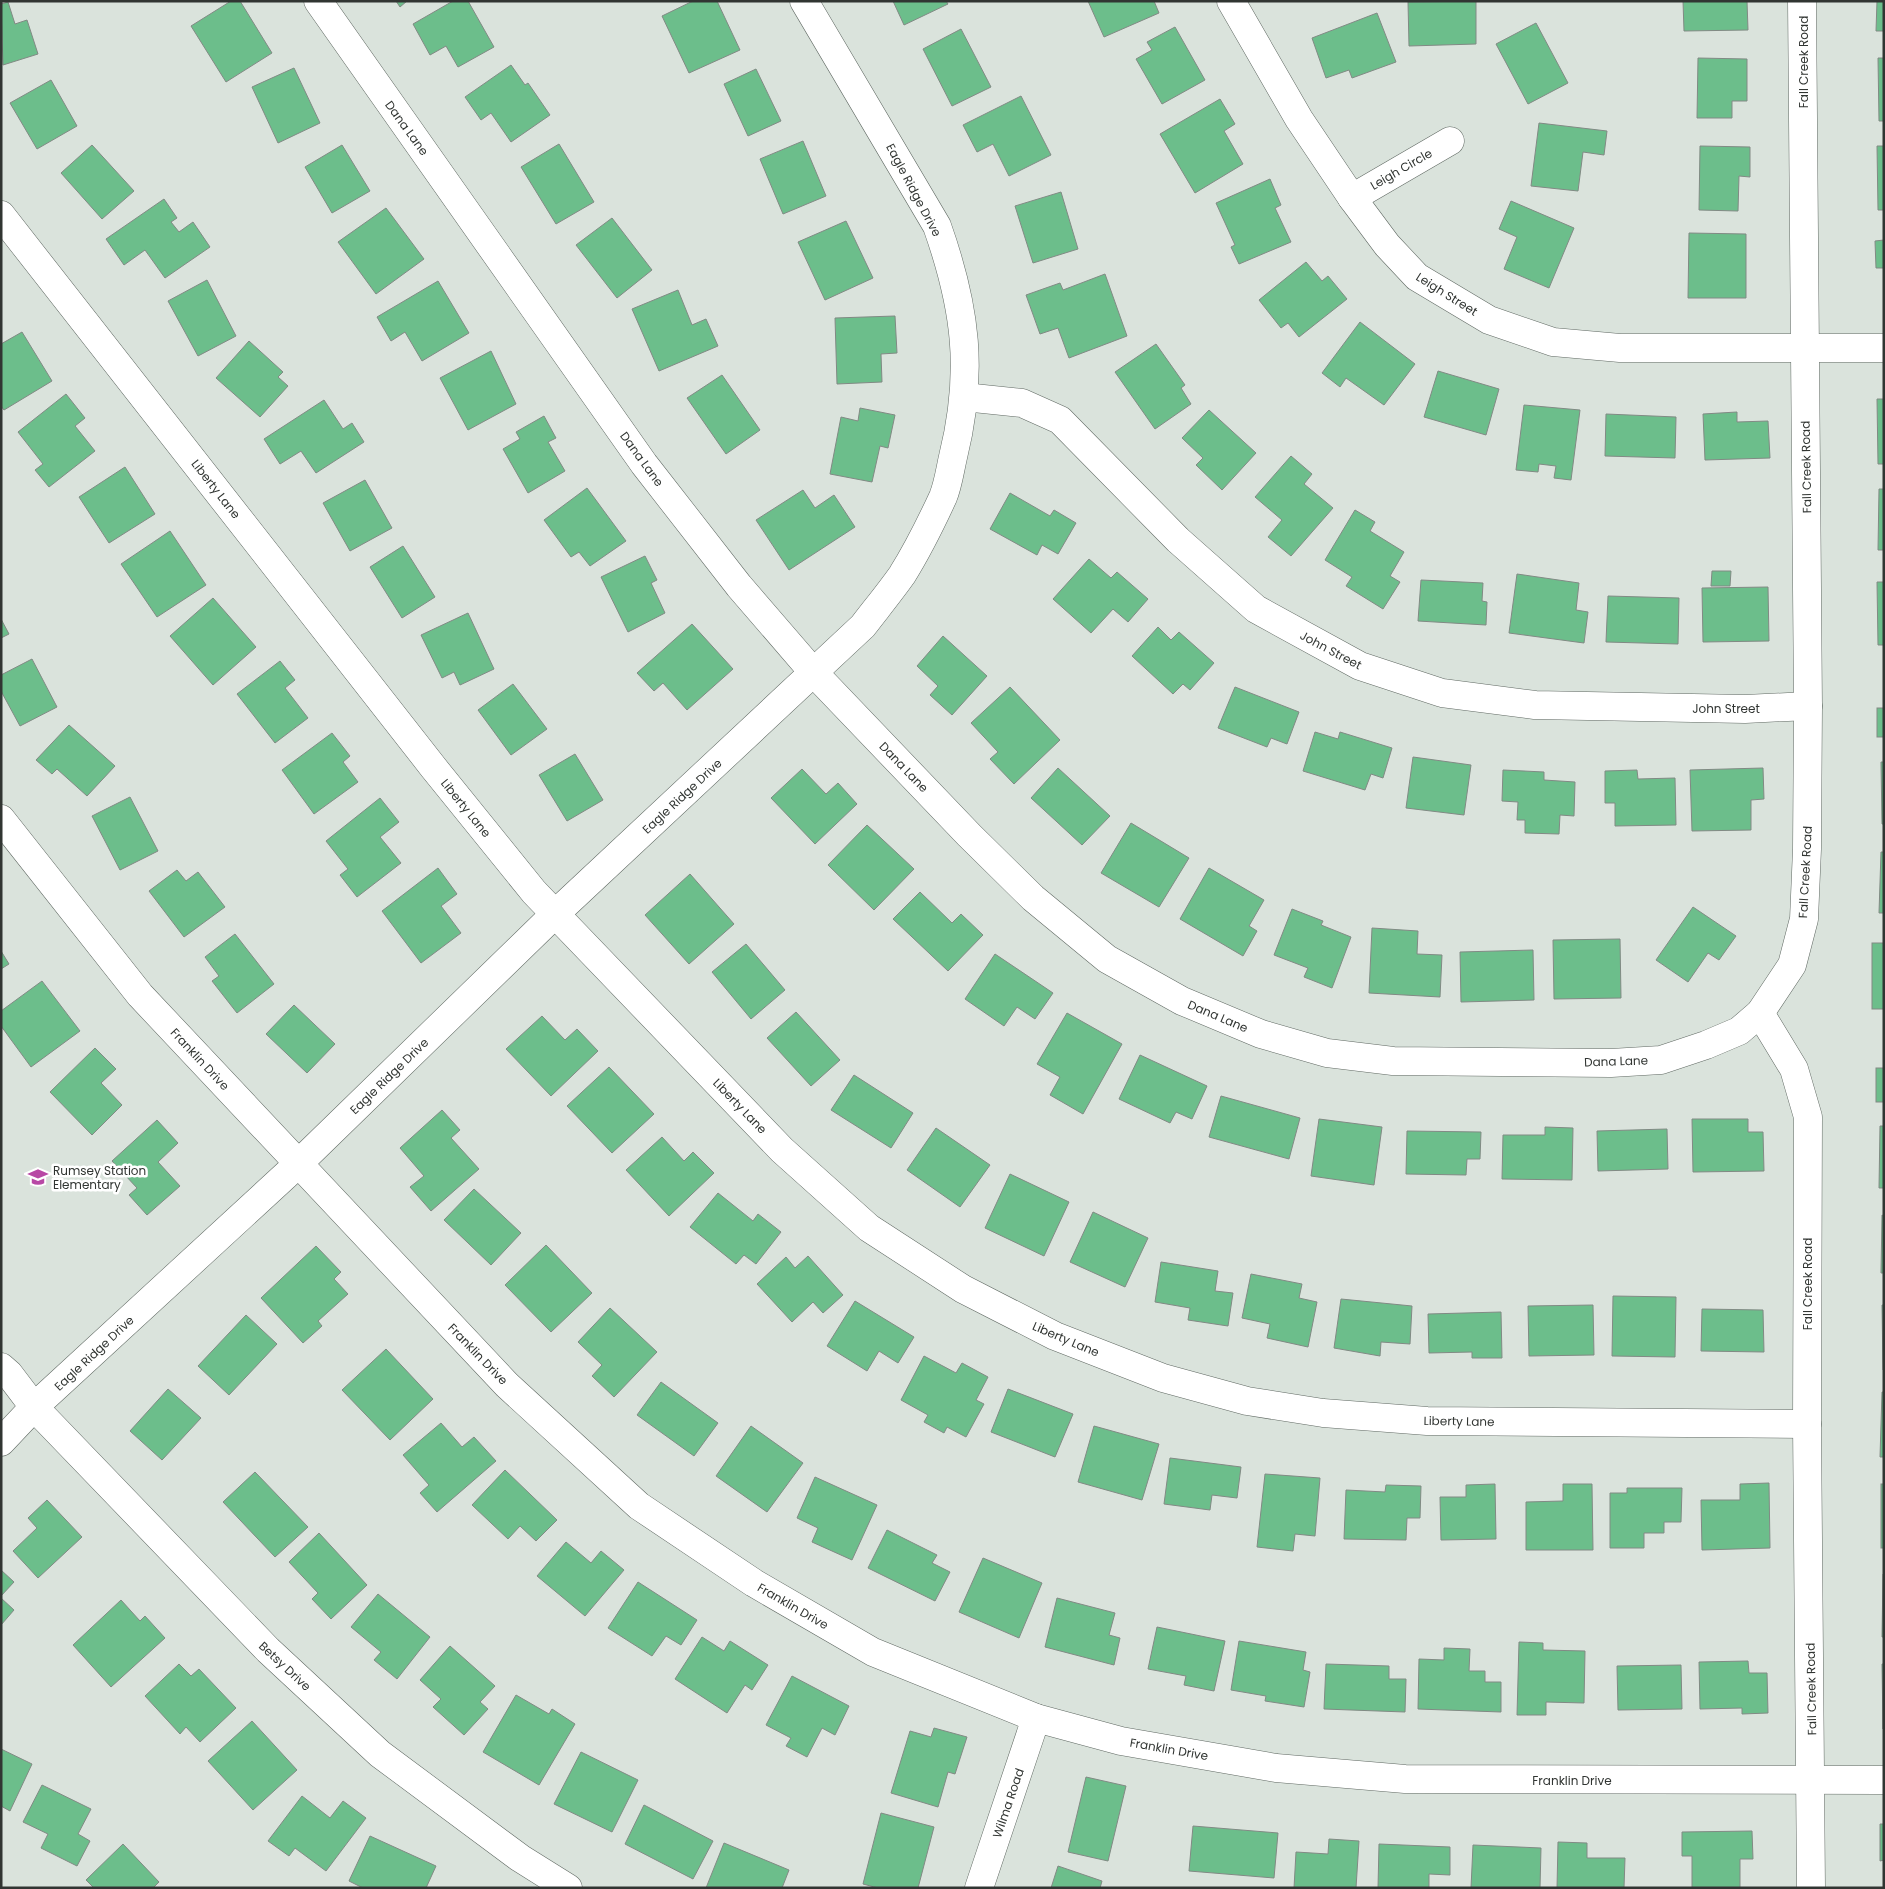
<svg xmlns="http://www.w3.org/2000/svg" width="1885" height="1889" viewBox="0 0 1885 1889" font-family="Poppins,sans-serif">
<style>
.building{fill:#6cbe8b;stroke:#818a84}
.lines{fill:none;stroke-linecap:round;stroke-linejoin:round}
.street-casing{stroke:#606963;stroke-width:29}
.street{stroke:#fff;stroke-width:28}
.labels{text-anchor:middle;dominant-baseline:central;stroke-width:5;stroke-linejoin:round;paint-order:stroke}
.street-label{font-size:12px;fill:#313532;stroke:#fff}
.poi-label{font-size:12px;fill:#313532;stroke:#fff;text-anchor:start}
</style>
<rect width="100%" height="100%" fill="#dae3dc"/>
<!-- building -->
<g class="building">
<path d="M231,1h9l32,52 -46,29 -35,-56z"/>
<path d="M396,1h11l-7,6z"/>
<path d="M453,1h15l26,46 -36,20 -12,-21 -16,9 -17,-31z"/>
<path d="M693,1h24l23,49 -51,23 -27,-57z"/>
<path d="M893,1h53l2,3 -44,21z"/>
<path d="M1088,1h66l5,12 -55,24z"/>
<path d="M1476,1v43l-67,2 -1,-44z"/>
<path d="M1683,1h64l1,29 -64,1z"/>
<path d="M1877,1h7v30h-8z"/>
<path d="M8,2l7,22 12,-4 11,34 -35,11 -2,-61z"/>
<path d="M1377,13l19,49 -44,16 -3,-8 -23,8 -14,-40z"/>
<path d="M1536,23l32,60 -40,21 -32,-60z"/>
<path d="M1175,27l30,53 -43,24 -26,-45 16,-9 -5,-8z"/>
<path d="M961,29l30,58 -39,19 -29,-57z"/>
<path d="M1698,58l49,1v42h-15v17h-35z"/>
<path d="M1878,58h6v63h-5z"/>
<path d="M511,65l14,20 3,-2 22,32 -39,27 -20,-29 -10,7 -16,-23z"/>
<path d="M294,68l26,55 -42,20 -26,-56z"/>
<path d="M756,69l25,52 -33,15 -24,-52z"/>
<path d="M51,80l26,46 -40,23 -27,-46z"/>
<path d="M1021,96l30,59 -42,21 -16,-32 -16,8 -14,-27z"/>
<path d="M1220,99l15,25 -11,7 19,33 -48,29 -35,-59z"/>
<path d="M1539,123l68,8 -3,24 -21,-3 -5,39 -47,-5z"/>
<path d="M803,141l23,55 -43,18 -23,-55z"/>
<path d="M559,144l35,58 -38,22 -35,-57z"/>
<path d="M92,145l42,46 -32,28 -41,-46z"/>
<path d="M342,145l28,46 -38,22 -27,-46z"/>
<path d="M1700,146l50,1v30l-11,-1 -1,35 -39,-1z"/>
<path d="M1877,146h7v64h-6z"/>
<path d="M1270,179l11,26 -6,3 16,34 -52,22 -8,-17 4,-2 -19,-42z"/>
<path d="M1061,192l17,57 -45,14 -18,-57z"/>
<path d="M164,199l13,19 -6,4 8,10 14,-10 17,25 -45,31 -20,-28 -21,15 -18,-26z"/>
<path d="M1511,201l63,27 -25,60 -45,-19 13,-32 -18,-8z"/>
<path d="M386,208l38,51 -48,35 -38,-52z"/>
<path d="M612,218l40,52 -35,28 -41,-53z"/>
<path d="M846,221l27,57 -48,22 -27,-58z"/>
<path d="M1689,233l57,1v64h-58z"/>
<path d="M1884,240v28h-8l-1,-27z"/>
<path d="M1306,262l16,19 6,-5 19,23 -48,38 -11,-14 -7,5 -22,-28z"/>
<path d="M1105,274l22,62 -58,22 -11,-30 -18,6 -14,-39 34,-12 3,7z"/>
<path d="M207,280l29,56 -38,20 -30,-55z"/>
<path d="M438,281l31,52 -47,28 -17,-29 -14,9 -14,-24z"/>
<path d="M678,290l14,35 14,-6 12,27 -59,25 -27,-62z"/>
<path d="M895,316l2,37 -16,1 1,28 -45,2 -2,-66z"/>
<path d="M1360,322l55,42 -31,41 -38,-27 -6,9 -18,-14z"/>
<path d="M22,332l30,49 -48,29 -3,-4v-62z"/>
<path d="M249,341l34,31 -5,5 10,9 -28,31 -44,-39z"/>
<path d="M1156,344l29,41 -4,3 10,16 -36,25 -40,-57z"/>
<path d="M491,351l25,53 -48,26 -28,-52z"/>
<path d="M1438,371l61,18 -13,46 -62,-18z"/>
<path d="M722,375l38,55 -34,24 -39,-56z"/>
<path d="M66,394l19,24 -10,8 20,25 -46,36 -14,-17 8,-6 -25,-32z"/>
<path d="M1877,399h7v65h-6z"/>
<path d="M324,400l19,29 9,-6 12,19 -48,31 -15,-22 -21,13 -16,-25z"/>
<path d="M1524,405l56,5 -9,70 -17,-2 2,-12 -17,-2 -1,8 -22,-2z"/>
<path d="M860,408l35,7 -7,33 -8,-2 -8,36 -42,-8 11,-57 17,4z"/>
<path d="M1209,410l47,43 -34,37 -26,-25 7,-7 -21,-20z"/>
<path d="M1737,412v10l31,-1 2,37 -65,2 -2,-46z"/>
<path d="M1606,414l70,3 -1,41 -70,-2z"/>
<path d="M544,416l12,22 -8,4 17,29 -37,22 -25,-44 17,-10 -4,-7z"/>
<path d="M1291,456l21,18 -8,10 29,24 -42,48 -23,-19 14,-17 -27,-23z"/>
<path d="M125,467l30,47 -46,29 -30,-46z"/>
<path d="M365,480l27,48 -42,23 -27,-48z"/>
<path d="M587,488l39,53 -36,25 -11,-14 -8,5 -27,-37z"/>
<path d="M1879,489h5v61h-6z"/>
<path d="M803,490l12,18 19,-13 21,32 -66,43 -33,-50z"/>
<path d="M1010,493l40,23 4,-6 22,13 -18,31 -16,-9 -5,10 -47,-26z"/>
<path d="M1355,510l20,12 -5,9 34,21 -14,24 10,6 -17,27 -37,-23 6,-9 -27,-17z"/>
<path d="M170,531l36,54 -49,32 -36,-53z"/>
<path d="M403,546l32,51 -33,21 -32,-51z"/>
<path d="M645,556l12,24 -6,3 14,30 -37,19 -27,-55z"/>
<path d="M1089,559l22,19 6,-6 31,27 -20,23 -15,-13 -22,24 -38,-34z"/>
<path d="M1712,571h19l-1,15h-19z"/>
<path d="M1517,574l62,9 -3,27 12,2 -4,31 -75,-10z"/>
<path d="M1421,580l62,3 -1,18 5,1 -1,23 -68,-4z"/>
<path d="M1877,582h7v63h-6z"/>
<path d="M1768,587l1,54 -66,1 -1,-54z"/>
<path d="M1608,596l71,2 -1,46 -72,-2z"/>
<path d="M213,598l43,49 -43,38 -43,-49z"/>
<path d="M468,613l26,56 -34,16 -6,-13 -12,6 -21,-43z"/>
<path d="M1,619l8,15 -8,4z"/>
<path d="M692,624l41,45 -46,41 -24,-27 -9,8 -17,-18z"/>
<path d="M1158,627l13,13 8,-8 35,31 -24,27 -7,-6 -10,10 -41,-38z"/>
<path d="M943,636l44,40 -35,39 -22,-20 8,-9 -21,-20z"/>
<path d="M32,659l25,48 -37,19 -19,-35v-16z"/>
<path d="M280,661l15,19 -10,8 23,30 -33,25 -38,-49z"/>
<path d="M513,684l34,45 -36,26 -33,-45z"/>
<path d="M1010,687l50,53 -46,44 -24,-25 8,-7 -27,-29z"/>
<path d="M1235,687l64,25 -12,32 -16,-6 -4,9 -49,-19z"/>
<rect x="1877" y="708" width="7" height="29"/>
<path d="M69,725l46,41 -28,30 -30,-27 -5,5 -16,-14z"/>
<path d="M1315,732l23,7 2,-7 52,16 -9,30 -12,-4 -6,16 -62,-19z"/>
<path d="M332,733l18,23 -7,6 15,20 -44,32 -32,-44z"/>
<path d="M575,754l28,46 -36,21 -28,-46z"/>
<path d="M1413,757l58,8 -7,50 -58,-7z"/>
<path d="M1881,762h3v62h-2z"/>
<path d="M1058,768l52,48 -28,29 -51,-47z"/>
<path d="M1763,768l1,31 -13,1v30l-59,1 -2,-61z"/>
<path d="M802,769l24,25 12,-11 19,21 -42,40 -44,-46z"/>
<path d="M1503,770l41,2v8l31,2 -1,34 -14,-1 -1,19 -34,-1v-13h-8l1,-18 -16,-1z"/>
<path d="M1637,770l1,9 37,-1 1,47 -61,1v-23h-10v-32z"/>
<path d="M130,797l28,54 -38,19 -28,-54z"/>
<path d="M380,798l19,24 -19,15 21,26 -44,34 -17,-22 8,-6 -22,-28z"/>
<path d="M1131,823l58,35 -30,49 -58,-34z"/>
<path d="M867,825l47,44 -40,41 -46,-45z"/>
<path d="M1881,852h3v61h-5z"/>
<path d="M438,868l19,26 -16,12 20,27 -40,30 -39,-52z"/>
<path d="M1209,868l55,32 -15,26 8,5 -14,25 -63,-37z"/>
<path d="M177,870l9,11 12,-9 27,35 -41,30 -35,-46z"/>
<path d="M690,874l44,50 -45,40 -44,-49z"/>
<path d="M920,892l32,31 9,-9 22,21 -35,36 -55,-52z"/>
<path d="M1693,907l43,29 -17,24 -11,-7 -20,29 -32,-22z"/>
<path d="M1292,909l31,12 -2,4 30,12 -19,51 -28,-11 4,-9 -34,-13z"/>
<path d="M1372,928l46,3 -1,23 25,1 -2,42 -71,-4z"/>
<path d="M235,934l39,50 -37,29 -25,-32 7,-5 -14,-19z"/>
<path d="M1620,939l1,59 -67,1 -1,-59z"/>
<rect x="1872" y="943" width="12" height="66"/>
<path d="M746,944l39,46 -34,29 -39,-47z"/>
<path d="M1533,950l1,50 -73,2 -1,-50z"/>
<path d="M1,951l8,13 -8,5z"/>
<path d="M995,954l58,39 -18,26 -18,-12 -13,19 -39,-27z"/>
<path d="M42,981l38,50 -49,36 -30,-41v-15z"/>
<path d="M294,1005l41,39 -28,29 -41,-39z"/>
<path d="M796,1012l44,48 -29,26 -44,-48z"/>
<path d="M1067,1013l55,31 -39,70 -33,-19 10,-18 -23,-13z"/>
<path d="M542,1016l23,24 12,-11 21,22 -47,45 -45,-47z"/>
<path d="M95,1048l21,21 -15,14 21,22 -30,30 -42,-43z"/>
<path d="M1140,1055l67,31 -15,33 -16,-7 -6,11 -51,-24z"/>
<path d="M609,1067l45,47 -42,39 -45,-47z"/>
<rect x="1876" y="1068" width="8" height="34"/>
<path d="M854,1075l59,38 -22,35 -60,-38z"/>
<path d="M1221,1096l79,22 -11,41 -80,-22z"/>
<path d="M442,1110l18,20 -9,8 28,31 -48,42 -21,-24 14,-11 -24,-28z"/>
<path d="M1319,1119l63,8 -8,58 -63,-9z"/>
<path d="M1692,1119h56v13h15l1,39 -71,1z"/>
<path d="M157,1120l21,23 -20,19 22,24 -33,29 -18,-20 8,-7 -25,-27z"/>
<path d="M1880,1126h4v62h-5z"/>
<path d="M1545,1127l28,1 -1,52 -70,-1 1,-44h42z"/>
<path d="M936,1128l54,37 -30,42 -53,-37z"/>
<path d="M1667,1129l1,40 -70,2 -1,-40z"/>
<path d="M1407,1131l74,1 -1,27h-13l-1,16 -60,-1z"/>
<path d="M662,1137l22,24 9,-9 21,21 -45,43 -43,-46z"/>
<path d="M1010,1174l59,28 -25,54 -59,-28z"/>
<path d="M474,1189l47,44 -30,32 -47,-45z"/>
<path d="M718,1193l35,28 5,-7 23,18 -25,32 -12,-9 -8,9 -46,-37z"/>
<path d="M1093,1212l55,26 -23,49 -55,-25z"/>
<path d="M1882,1215l2,1v57h-3z"/>
<path d="M546,1245l46,48 -41,39 -46,-47z"/>
<path d="M316,1246l25,26 -7,7 14,15 -30,27 4,5 -19,17 -42,-45z"/>
<path d="M808,1256l35,39 -20,18 -10,-11 -21,20 -35,-38 29,-27 9,11z"/>
<path d="M1161,1262l57,9 -3,20 18,2 -5,33 -40,-6 2,-12 -35,-6z"/>
<path d="M1251,1274l51,10 -3,14 18,4 -9,45 -41,-9 3,-14 -28,-6z"/>
<path d="M1613,1296l63,1 -1,60 -63,-1z"/>
<path d="M1341,1299l71,7 -2,38 -29,-2 -1,14 -46,-8z"/>
<path d="M855,1301l59,36 -16,26 -19,-12 -12,20 -40,-25z"/>
<path d="M1593,1305l1,50 -65,1 -1,-50z"/>
<path d="M1882,1305h2v65h-1z"/>
<path d="M610,1308l47,44 -43,45 -22,-21 10,-11 -24,-23z"/>
<path d="M1702,1309l61,1 1,42 -63,-1z"/>
<path d="M1501,1312l1,46h-30v-6l-43,1 -1,-39z"/>
<path d="M246,1315l31,29 -48,51 -31,-29z"/>
<path d="M386,1349l47,50 -43,41 -48,-50z"/>
<path d="M924,1356l32,17 6,-10 26,14 -12,23 8,4 -18,33 -19,-10 -3,6 -20,-11 4,-7 -27,-15z"/>
<path d="M661,1382l57,41 -24,33 -57,-41z"/>
<path d="M168,1389l33,29 -39,42 -32,-29z"/>
<path d="M1008,1389l65,25 -18,43 -64,-25z"/>
<path d="M1882,1392h2v65h-4z"/>
<path d="M441,1423l21,24 12,-10 22,24 -59,51 -17,-19 9,-8 -26,-30z"/>
<path d="M751,1426l52,37 -36,49 -51,-36z"/>
<path d="M1094,1426l65,18 -17,56 -64,-18z"/>
<path d="M1170,1458l71,9 -4,31 -25,-3 -2,15 -46,-6z"/>
<path d="M505,1470l52,50 -21,21 -16,-15 -12,13 -36,-34z"/>
<path d="M255,1472l53,55 -33,30 -52,-55z"/>
<path d="M1265,1474l55,4 -5,58 -20,-2 -2,17 -36,-4z"/>
<path d="M815,1477l62,28 -25,55 -40,-18 6,-14 -21,-10z"/>
<path d="M1769,1483l1,65 -68,2 -1,-50h39v-16z"/>
<path d="M1495,1484l1,55 -55,1 -1,-43h26v-12z"/>
<path d="M1563,1484h29l1,66h-67v-48l37,-1z"/>
<rect x="1881" y="1484" width="3" height="64"/>
<path d="M1386,1485l35,1 -1,32h-13l-1,22 -62,-1 2,-49 39,2z"/>
<path d="M1627,1488h55l-1,34h-17v11h-20v15h-34v-55h17z"/>
<path d="M47,1500l35,37 -44,41 -25,-27 24,-23 -9,-10z"/>
<path d="M887,1530l50,25 -5,8 18,9 -15,29 -67,-33z"/>
<path d="M319,1533l48,52 -36,34 -19,-20 6,-6 -29,-31z"/>
<path d="M566,1542l25,21 10,-12 23,19 -39,46 -48,-40z"/>
<path d="M983,1558l59,25 -23,55 -60,-26z"/>
<path d="M1,1570l13,12 -13,14z"/>
<path d="M1883,1574h1v63h-2z"/>
<path d="M638,1582l59,38 -16,25 -15,-9 -14,20 -44,-28z"/>
<path d="M378,1594l52,43 -33,42 -23,-19 7,-8 -30,-25z"/>
<path d="M1,1598l13,12 -13,15z"/>
<path d="M1057,1598l58,15 -6,22 11,3 -6,27 -69,-18z"/>
<path d="M121,1600l19,21 5,-5 20,22 -54,49 -38,-42z"/>
<path d="M1157,1627l68,14 -11,50 -30,-6 2,-9 -38,-7z"/>
<path d="M702,1637l22,14 6,-10 38,24 -16,25 -7,-5 -18,28 -52,-34z"/>
<path d="M1239,1641l67,11 -3,18 7,2 -6,35 -39,-6 1,-5 -35,-6z"/>
<path d="M1519,1642l24,1v7l42,1 -1,52 -38,-1v13h-29z"/>
<path d="M450,1646l45,40 -15,16 8,7 -24,26 -31,-28 8,-8 -21,-19z"/>
<path d="M1444,1648l26,1 -1,22h16v11h16v30l-83,-3 1,-50 25,1z"/>
<path d="M1748,1661l1,12h18l1,40 -26,1v-6l-42,1 -1,-47z"/>
<path d="M179,1664l12,12 8,-7 37,39 -36,34 -14,-15 -6,7 -35,-38z"/>
<path d="M1326,1664l63,2v13h17l-1,33 -81,-3z"/>
<path d="M1882,1664h2l-1,65z"/>
<path d="M1681,1665l1,44 -64,1 -1,-44z"/>
<path d="M792,1676l57,30 -14,29 -13,-7 -15,29 -21,-11 5,-8 -25,-13z"/>
<path d="M516,1695l33,19 3,-5 23,15 -36,61 -56,-33z"/>
<path d="M252,1721l45,49 -44,40 -45,-49z"/>
<path d="M934,1728l33,9 -12,37 -7,-2 -10,35 -47,-14 19,-62 21,6z"/>
<path d="M1,1749l31,15 -22,47 -9,-5z"/>
<path d="M581,1752l57,28 -26,52 -58,-28z"/>
<path d="M1086,1777l40,9 -18,75 -40,-9z"/>
<path d="M42,1785l49,24 -13,25 12,7 -13,25 -36,-18 7,-14 -25,-12z"/>
<path d="M302,1796l28,22 13,-17 23,17 -40,53 -31,-23 -6,8 -21,-15z"/>
<path d="M644,1805l69,36 -20,38 -68,-35z"/>
<path d="M881,1813l53,14 -16,61h-40l-15,-4z"/>
<path d="M1880,1824h4v36l-4,1z"/>
<path d="M1193,1826l85,7 -4,45 -85,-7z"/>
<path d="M1752,1831l1,28h-13v29h-48v-32h-10v-24z"/>
<path d="M370,1836l66,30 -10,22h-63l-14,-7z"/>
<path d="M1329,1839l30,2 -3,47h-62l2,-36 32,2z"/>
<path d="M1558,1842l29,1v15h38l-1,30h-67z"/>
<path d="M724,1843l65,27 -7,18h-76z"/>
<path d="M123,1844l36,38 -6,6h-59l-8,-8z"/>
<path d="M1379,1844l71,3v28l-21,-1v14h-51z"/>
<path d="M1473,1845l68,3 -1,40h-69z"/>
<path d="M1058,1866l44,15 -2,7h-49z"/>
</g>
<g class="lines">
<defs>
<g id="street">
<path d="M318,1l326,463 95,122 75,87 155,162 64,63 74,61 75,42 79,33 66,19 66,8 218,2 50,-3 45,-15 33,-14 21,-18 32,-48 12,-46 3,-70 1,-143 -6,-705"/>
<path d="M1231,1l68,118 53,79 35,47 30,32 72,43 64,22 67,6h264"/>
<path d="M1352,198l98,-57"/>
<path d="M1,215l432,552 101,125 248,258 87,78 94,61 92,47 108,42 84,23 76,12 104,8 380,3"/>
<path d="M964,397l58,6 38,17 118,120 78,69 104,57 82,27 93,12 210,4 63,-3"/>
<path d="M1,819l139,176 367,390 132,121 115,77 119,69 163,66 85,23 155,27 129,11 479,1"/>
<path d="M1760,1013l34,56 14,48 -1,307 4,464"/>
<path d="M1,1367l8,7 25,33 234,243 112,104 140,104 48,30"/>
<path d="M1,1442l33,-35 264,-243 257,-250 308,-288c13,-17 27,-34 39,-51 15,-24 29,-52 41,-78 5,-12 7,-27 10,-40 21,-85 13,-149 -16,-231l-133,-225"/>
<path d="M979,1888l57,-170"/>
</g>
</defs>
<!-- street casing -->
<use href="#street" class="street-casing"/>
<!-- street -->
<use href="#street" class="street"/>
</g>
<!-- icons -->
<defs>
<symbol id="school-bare" viewBox="-9 -9 18 18"><path d="M0-5L7-2L0 1L-7-2ZM-4 1L0 2.5L4 1V4Q0 6-4 4Z" fill="#b848a5" stroke="#fff" stroke-width="2.5" paint-order="stroke"/></symbol>
</defs>
<g fill-rule="evenodd">
<use href="#school-bare" x="24" y="1163" width="28" height="28"/>
</g>
<g class="labels">
<!-- street labels -->
<g class="street-label">
<text transform="translate(1803 62) rotate(-90)">Fall Creek Road</text>
<text transform="translate(407 128) rotate(54)">Dana Lane</text>
<text transform="translate(1401 169) rotate(-30)">Leigh Circle</text>
<text transform="translate(914 190) rotate(62)">Eagle Ridge Drive</text>
<text transform="translate(1447 294) rotate(32)">Leigh Street</text>
<text transform="translate(642 459) rotate(54)">Dana Lane</text>
<text transform="translate(1806 467) rotate(-91)">Fall Creek Road</text>
<text transform="translate(216 489) rotate(52)">Liberty Lane</text>
<text transform="translate(1331 650) rotate(28)">John Street</text>
<text x="1726" y="708">John Street</text>
<text transform="translate(904 767) rotate(46)">Dana Lane</text>
<text transform="translate(682 796) rotate(-43)">Eagle Ridge Drive</text>
<text transform="translate(466 808) rotate(51)">Liberty Lane</text>
<text transform="translate(1805 872) rotate(-87)">Fall Creek Road</text>
<text transform="translate(1218 1016) rotate(23)">Dana Lane</text>
<text transform="translate(200 1059) rotate(47)">Franklin Drive</text>
<text transform="translate(1616 1061) rotate(-2)">Dana Lane</text>
<text transform="translate(389 1076) rotate(-44)">Eagle Ridge Drive</text>
<text transform="translate(740 1106) rotate(46)">Liberty Lane</text>
<text transform="translate(1807 1284) rotate(-90)">Fall Creek Road</text>
<text transform="translate(1066 1339) rotate(23)">Liberty Lane</text>
<text transform="translate(94 1353) rotate(-43)">Eagle Ridge Drive</text>
<text transform="translate(478 1354) rotate(46)">Franklin Drive</text>
<text transform="translate(1459 1421) rotate(1)">Liberty Lane</text>
<text transform="translate(793 1606) rotate(30)">Franklin Drive</text>
<text transform="translate(285 1666) rotate(43)">Betsy Drive</text>
<text transform="translate(1811 1689) rotate(-91)">Fall Creek Road</text>
<text transform="translate(1169 1749) rotate(10)">Franklin Drive</text>
<text x="1572" y="1780">Franklin Drive</text>
<text transform="translate(1008 1803) rotate(-71)">Wilma Road</text>
</g>
<!-- poi labels -->
<g class="poi-label">
<text x="53" y="1170">Rumsey Station<tspan x="53" dy="14">Elementary</tspan></text>
</g>
</g>
<!-- border -->
<rect width="1885" height="1889" fill="none" stroke="#313532" stroke-width="5"/>
</svg>
